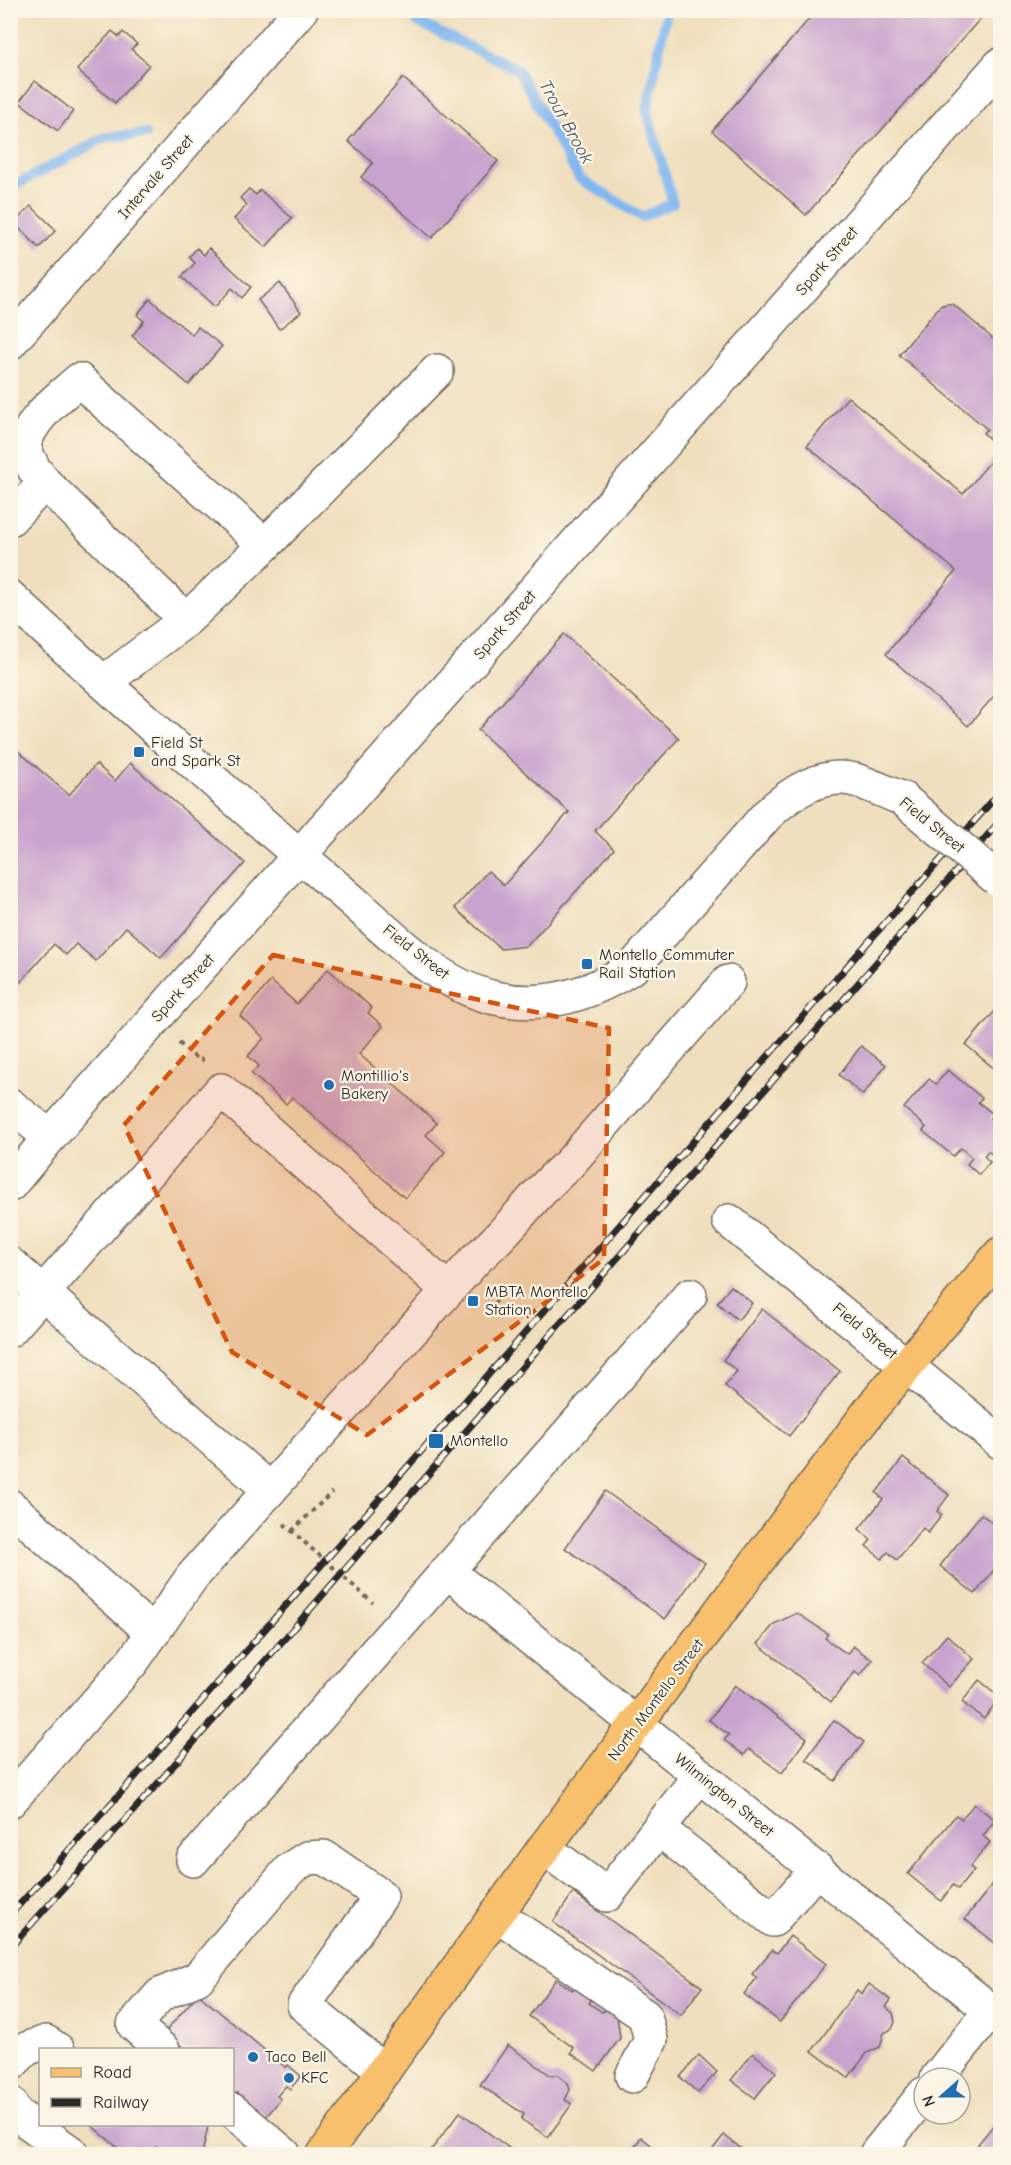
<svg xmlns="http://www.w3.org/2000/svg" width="1011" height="2165" viewBox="0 0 1011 2165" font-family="'Comic Neue',sans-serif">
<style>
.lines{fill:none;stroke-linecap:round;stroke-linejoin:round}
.stream{stroke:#81b7f0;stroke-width:10}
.building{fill:#c8a3cd}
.minor-casing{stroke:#706a5e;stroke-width:36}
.major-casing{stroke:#706a5e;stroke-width:36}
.path{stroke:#706a5e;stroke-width:4;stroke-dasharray:4.5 4.5;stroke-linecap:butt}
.minor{stroke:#fff;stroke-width:33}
.major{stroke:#f8bf6c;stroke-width:33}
.rail-casing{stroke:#2b2b2b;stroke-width:7}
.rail{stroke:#fcf5e5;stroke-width:4.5;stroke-dasharray:14;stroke-linecap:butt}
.minor-bridge-casing{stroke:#706a5e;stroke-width:36;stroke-linecap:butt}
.minor-bridge{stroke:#fff;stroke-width:33}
.marked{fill:#d5540f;fill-opacity:0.2;stroke:#d5540f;stroke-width:4.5;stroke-dasharray:12 8;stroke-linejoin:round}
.poi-dot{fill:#1f6fb2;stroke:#fcf5e5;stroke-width:2}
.labels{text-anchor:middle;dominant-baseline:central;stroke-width:4.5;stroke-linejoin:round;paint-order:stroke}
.street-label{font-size:16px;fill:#2b2b2b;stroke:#fcf5e5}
.poi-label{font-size:16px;fill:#2b2b2b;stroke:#fcf5e5;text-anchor:start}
.water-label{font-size:18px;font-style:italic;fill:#455566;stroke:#fcf5e5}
</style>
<rect width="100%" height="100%" fill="#fcf5e5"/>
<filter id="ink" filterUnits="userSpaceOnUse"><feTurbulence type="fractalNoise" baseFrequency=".0167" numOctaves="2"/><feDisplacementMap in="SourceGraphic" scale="12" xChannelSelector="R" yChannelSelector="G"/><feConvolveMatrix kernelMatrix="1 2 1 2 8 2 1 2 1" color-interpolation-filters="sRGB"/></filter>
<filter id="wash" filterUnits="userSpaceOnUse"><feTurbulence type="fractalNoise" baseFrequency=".008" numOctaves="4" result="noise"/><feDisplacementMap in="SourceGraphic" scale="24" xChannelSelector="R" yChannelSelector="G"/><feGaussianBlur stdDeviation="1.35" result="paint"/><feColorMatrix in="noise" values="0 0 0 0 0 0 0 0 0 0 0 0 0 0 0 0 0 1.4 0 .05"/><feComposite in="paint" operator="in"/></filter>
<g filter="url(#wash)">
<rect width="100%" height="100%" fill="#f0dfbe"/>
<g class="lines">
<!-- stream -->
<g class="stream">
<path d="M417,22l100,47 62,109 63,39 31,-14 -26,-92 20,-101"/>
<path d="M10,188l96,-51 40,-3"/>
</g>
</g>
<g id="blocks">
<!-- building -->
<g class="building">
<path d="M817,10h171l-182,205 -94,-84z"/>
<path d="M112,31l7,6 4,-5 14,12 -6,5 18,16 -34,38 -38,-33z"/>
<path d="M403,78l95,83 -66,77 -71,-61 12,-14 -25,-22z"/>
<path d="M35,81l38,30 -15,20 -39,-29z"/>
<path d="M249,189l7,6 4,-5 32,28 -26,29 -32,-28 13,-14 -7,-7z"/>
<path d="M31,206l25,24 -17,18 -25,-25z"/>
<path d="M197,248l7,7 5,-7 42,39 -9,11 -10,-10 -17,19 -33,-30 13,-14 -6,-6z"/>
<path d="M280,283l21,29 -22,17 -21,-29z"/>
<path d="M150,299l42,36 6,-8 24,19 -33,39 -57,-49 12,-15 -7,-6z"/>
<path d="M946,304h7l47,41v103l-17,-15 4,-4 -88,-74 41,-49z"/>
<path d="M848,397l115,97 37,-44v239l-32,37 -82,-72 70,-83 -149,-125z"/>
<path d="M564,634l115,104 -84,93 19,18 -87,97 -26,3 -46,-41 33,-37 16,14 65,-73 -91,-82z"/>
<path d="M10,744l59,51 27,-31 19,17 15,-18 115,100 -84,95 -35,-31 -30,34 -20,-17 -10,11 -12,-11 -44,50z"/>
<path d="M328,969l44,39 -4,5 15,13 -24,28 78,69 -11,12 19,17 -40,46 -113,-101 -6,7 -35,-31 8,-7 -11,-10 16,-18 -24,-22 31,-35 26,23z"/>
<path d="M1000,1005v75h-1l-1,-8 -32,-27z"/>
<path d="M861,1046l25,19 -23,30 -24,-20z"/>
<path d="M948,1070l34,28 -4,4 15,12 -3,4 10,10v21l-6,7 -6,-5 -4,5 6,6 -11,13 -12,-11 5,-6 -11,-10 -8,8 -30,-25 3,-4 -22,-19 25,-29 7,5z"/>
<path d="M731,1286l21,17 -14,17 -21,-17z"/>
<path d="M762,1309l78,62 -51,65 -64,-50 12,-15 -14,-11z"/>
<path d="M903,1458l46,37 -12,16 5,4 -14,18 -5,-5 -26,32 -9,-8 -6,7 -16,-13 5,-6 -12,-11 24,-30 -7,-6z"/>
<path d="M605,1491l100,72 -40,56 -100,-71z"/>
<path d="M981,1514l19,15v33l-25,32 -35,-28z"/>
<path d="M797,1613l31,21 -3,4 22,16 6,-8 19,14 -12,16 -5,-4 -24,30 -73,-58 16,-20z"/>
<path d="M947,1635l27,24 -25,28 -27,-24z"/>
<path d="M979,1680l21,17 -16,22 -22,-17z"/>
<path d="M735,1685l72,53 -25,35 -33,-24 -5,6 -20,-15 5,-5 -20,-15z"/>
<path d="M834,1720l30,22 -29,39 -29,-22z"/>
<path d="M974,1804l21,16 -12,16 7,6 -20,25 4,3 -16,19 -5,-4 -12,16 -33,-27 48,-59 6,4z"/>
<path d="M1000,1875v62l-5,6 -30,-24z"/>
<path d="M573,1893l129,94 -21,28 -128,-93z"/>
<path d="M790,1936l36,28 -46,58 -36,-28 13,-16 -5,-4 20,-24 5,3z"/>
<path d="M556,1979l16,11 7,-10 18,13 -8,10 13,9 5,-3 10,6 3,23 -24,33 -25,-18 3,-5 -45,-32z"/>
<path d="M869,1984l22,16 -5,7 7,6 2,9 -3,7 -8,4 -4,14 -13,6 -19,25 -36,-27 45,-61 5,4z"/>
<path d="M198,1994l88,74 2,-3 13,11 -11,13 -4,-3 -9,10 4,3 -15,18 -28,-24 -6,6v-49h-46l-21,-18z"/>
<path d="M508,2045l42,30h7l11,8 2,7 -5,10 7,4 -24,33 -27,-18 3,-5 -44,-29z"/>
<path d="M753,2053l23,19 -21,26 -24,-18z"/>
<path d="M699,2055l18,17 -19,21 -18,-16z"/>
<path d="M460,2112l57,42h-89z"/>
<path d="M996,2122l4,3v29h-23l5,-7 -4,-3z"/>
<path d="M90,2124h116l2,2 -6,28h-38l-8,-7 -7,7h-24z"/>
<path d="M724,2135l24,19h-39z"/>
<path d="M641,2137l21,17h-32z"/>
</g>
</g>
</g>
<g filter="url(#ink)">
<use href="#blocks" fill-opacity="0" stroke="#706a5e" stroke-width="1.5"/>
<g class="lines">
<defs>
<g id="minor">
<path d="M10,343l291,-333"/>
<path d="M10,519l35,-36"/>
<path d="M265,545l172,-174"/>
<path d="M10,597c108,100 218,198 330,293 45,38 92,92 151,107 51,13 99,-2 142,-30l134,-152c22,-21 55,-44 88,-35 16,5 33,13 48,19"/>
<path d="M104,682l82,-62 79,-75 -186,-165c-24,21 -45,35 -56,66l11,23 11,14 141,137"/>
<path d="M10,1105l40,32"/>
<path d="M10,1185l40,-48 950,-1072"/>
<path d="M729,1221l271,221"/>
<path d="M10,1264l260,226"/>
<path d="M10,1330l211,-240 227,200"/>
<path d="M10,1506l143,127"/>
<path d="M447,1571l553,447"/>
<path d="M10,1801l123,-140 59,-84 284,-318c34,-28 58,-66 92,-94l160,-183"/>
<path d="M659,1829l114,91 44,-51"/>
<path d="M544,1848l63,47 93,-120"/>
<path d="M193,1860l497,-565"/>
<path d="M496,1914l149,102 6,24 -19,36"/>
<path d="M163,2050l-29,-25 26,-30 38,-17 92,-109 17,-11 17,-1 57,39 -77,109 80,66"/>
<path d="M10,2065l16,-16 20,-7 12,8"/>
<path d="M937,2078l54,-68"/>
<path d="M10,2103l5,10 58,41"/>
<path d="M232,2110l52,44"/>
<path d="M876,2154l48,-60"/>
</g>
<path id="major" d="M324,2154l220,-306 326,-438 130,-156"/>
</defs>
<!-- minor casing -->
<use href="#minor" class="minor-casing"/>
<!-- major casing -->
<use href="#major" class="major-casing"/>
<!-- path -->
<g class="path">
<path d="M179,1043l17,15 8,2"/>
<path d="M487,1295l10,8"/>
<path d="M284,1524l89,79"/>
<path d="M292,1531l40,-39"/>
</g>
<!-- minor -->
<use href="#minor" class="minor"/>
<!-- major -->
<use href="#major" class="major"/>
<defs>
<g id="rail">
<path d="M10,1915l126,-139 864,-984"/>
<path d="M10,1948l142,-158 848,-969"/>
</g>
</defs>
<!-- rail casing -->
<use href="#rail" class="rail-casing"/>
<!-- rail -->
<use href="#rail" class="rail"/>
<defs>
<path id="minor-bridge" d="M903,799l94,80"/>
</defs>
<!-- minor-bridge casing -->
<use href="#minor-bridge" class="minor-bridge-casing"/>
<!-- minor-bridge -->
<use href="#minor-bridge" class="minor-bridge"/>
</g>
</g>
<!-- marked area -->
<path class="marked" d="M273,955l336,73 -5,231 -237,176 -135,-83 -108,-227z"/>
<!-- markers -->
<g class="poi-dot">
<rect x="133" y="746" width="12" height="12" rx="3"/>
<rect x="581" y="958" width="12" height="12" rx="3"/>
<circle cx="329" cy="1085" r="6"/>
<rect x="467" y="1295" width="12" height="12" rx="3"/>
<rect x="428" y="1433" width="16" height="16" rx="3"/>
<circle cx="253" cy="2057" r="6"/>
<circle cx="289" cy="2078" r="6"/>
</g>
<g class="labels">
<!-- street labels -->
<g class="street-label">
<text transform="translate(156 177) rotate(-49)">Intervale Street</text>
<text transform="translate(827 261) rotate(-49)">Spark Street</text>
<text transform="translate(505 625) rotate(-49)">Spark Street</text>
<text transform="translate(932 825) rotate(39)">Field Street</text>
<text transform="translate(416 952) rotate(38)">Field Street</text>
<text transform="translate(183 988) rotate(-48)">Spark Street</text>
<text transform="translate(865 1331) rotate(40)">Field Street</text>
<text transform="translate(656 1700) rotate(-53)">North Montello Street</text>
<text transform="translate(724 1795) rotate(39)">Wilmington Street</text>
</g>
<!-- poi labels -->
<g class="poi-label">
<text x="151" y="743">Field St<tspan x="151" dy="18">and Spark St</tspan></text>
<text x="599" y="955">Montello Commuter<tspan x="599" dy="18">Rail Station</tspan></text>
<text x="341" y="1076">Montillio's<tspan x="341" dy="18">Bakery</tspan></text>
<text x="485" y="1292">MBTA Montello<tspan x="485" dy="18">Station</tspan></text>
<text x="450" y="1441">Montello</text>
<text x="265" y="2057">Taco Bell</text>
<text x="301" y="2078">KFC</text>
</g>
<!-- water labels -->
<g class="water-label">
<text transform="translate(566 122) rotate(61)">Trout Brook</text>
</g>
</g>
<!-- margin -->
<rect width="1011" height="2165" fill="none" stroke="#fcf5e5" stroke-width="36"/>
<!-- legend -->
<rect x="39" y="2048" width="195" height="78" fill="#fcf5e5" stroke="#a8a49b" stroke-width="1.5"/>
<rect x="51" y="2068" width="30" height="9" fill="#f8bf6c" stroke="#a8a49b" stroke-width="1.5"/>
<text x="93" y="2078" font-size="18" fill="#2b2b2b">Road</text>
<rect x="51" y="2098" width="30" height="9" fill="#2b2b2b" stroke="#a8a49b" stroke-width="1.5"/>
<text x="93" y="2108" font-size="18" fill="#2b2b2b">Railway</text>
<!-- north arrow -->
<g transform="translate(942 2096) rotate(249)"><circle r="28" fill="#fcf5e5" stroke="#a8a49b" stroke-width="1.5"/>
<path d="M0-4.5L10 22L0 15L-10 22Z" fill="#1f6fb2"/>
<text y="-9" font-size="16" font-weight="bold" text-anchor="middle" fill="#2b2b2b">N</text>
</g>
</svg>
